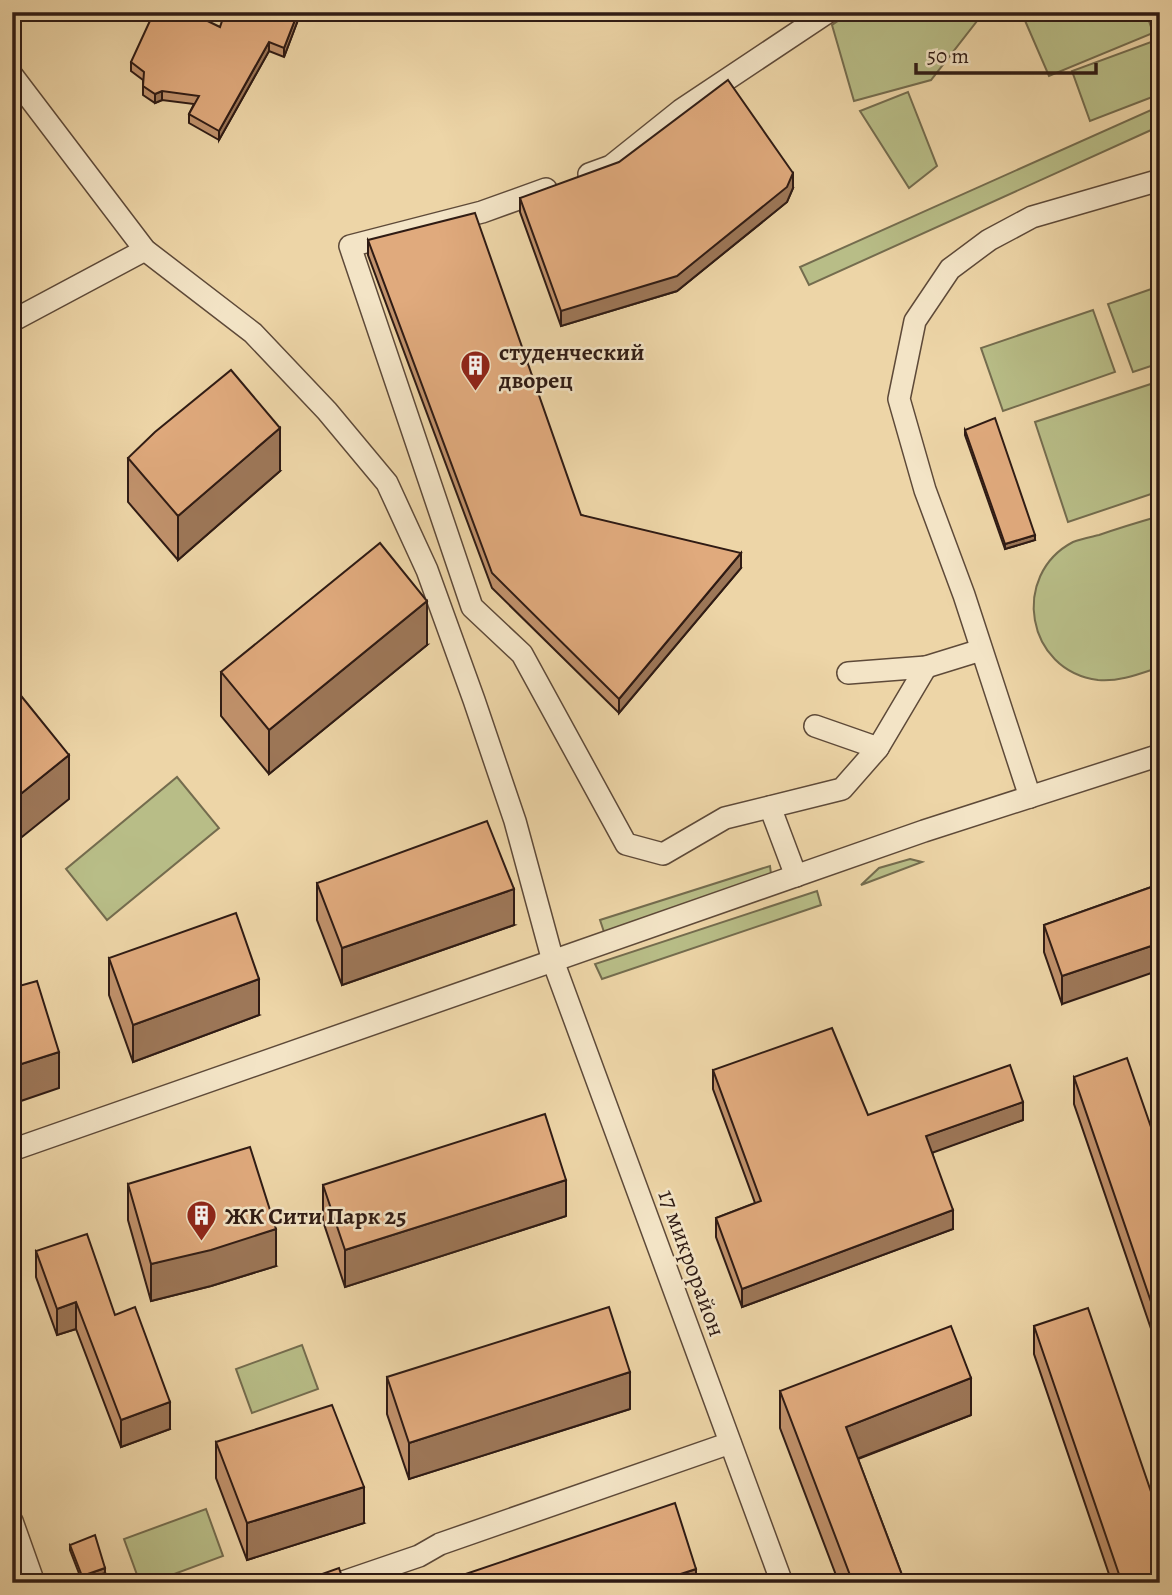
<svg xmlns="http://www.w3.org/2000/svg" width="1172" height="1595" viewBox="0 0 1172 1595" font-family="Alegreya,serif">
<style>
.green{fill:#b8bd87;stroke:#746c4e;stroke-width:2}
.lines{fill:none;stroke-linecap:round;stroke-linejoin:round}
.street-casing{stroke:#5e4a39;stroke-width:24}
.street{stroke:#f3e4c6;stroke-width:21}
.wall{fill:#c1926c;stroke:#2f1b14;stroke-width:2}
.shaded-wall{fill:#9d7758;stroke:#2f1b14;stroke-width:2}
.building{fill:#e0aa7d;stroke:#2f1b14;stroke-width:2}
.labels{text-anchor:middle;dominant-baseline:central;stroke-width:5;stroke-linejoin:round;paint-order:stroke}
.poi-label{font-size:24px;font-weight:bold;fill:#2f1b14;stroke:#f3e4c6;text-anchor:start}
.street-label{font-size:24px;fill:#2f1b14;stroke:#f3e4c6}
</style>
<rect width="100%" height="100%" fill="#edd5a7"/>
<filter id="stains"><feTurbulence type="fractalNoise" baseFrequency=".00286" numOctaves="4"/><feColorMatrix values="0 0 0 0 .2 0 0 0 0 .09 0 0 0 0 .02 0 0 0 .5 -.17"/></filter>
<radialGradient id="worn" r=".72"><stop offset=".6" stop-color="#630" stop-opacity="0"/><stop offset="1" stop-color="#630" stop-opacity=".3"/></radialGradient>
<!-- green -->
<g class="green">
<path d="M851,12h133l-53,68 -77,21 -22,-76z"/>
<path d="M1033,12h113l7,21 -104,43 -26,-60z"/>
<path d="M1151,42l9,23v29l-70,27 -18,-50z"/>
<path d="M908,92l29,74 -28,22 -49,-77z"/>
<path d="M1160,106v20l-351,159 -9,-18z"/>
<path d="M1160,286v77l-27,9 -25,-68z"/>
<path d="M1093,310l22,62 -112,39 -22,-63z"/>
<path d="M1160,381v110l-92,31 -33,-100z"/>
<path d="M1160,516v151c-21,7 -41,15 -62,13 -72,-9 -88,-105 -25,-138 8,-3 18,-5 26,-7 20,-7 40,-13 61,-19z"/>
<path d="M177,777l42,51 -112,92 -41,-51z"/>
<path d="M910,859l12,3 -61,23 18,-17z"/>
<path d="M770,866l1,8 -167,58 -4,-12z"/>
<path d="M817,891l4,14 -219,74 -7,-15z"/>
<path d="M302,1345l16,44 -66,24 -16,-44z"/>
<path d="M206,1509l17,47 -73,27h-10l-16,-44z"/>
</g>
<g class="lines">
<defs>
<g id="street">
<path d="M12,75l133,175 108,83 74,78 60,72 40,87 47,130 41,121 38,140 229,622"/>
<path d="M589,174l22,-8 70,-56 147,-98"/>
<path d="M546,189l-64,23 -132,34 122,361 50,47 104,190 37,10 62,-36 117,-29 36,-41"/>
<path d="M12,321l133,-71"/>
<path d="M848,673l78,-6 55,-17"/>
<path d="M815,726l63,22 48,-81"/>
<path d="M1030,797l-66,-202 -39,-105 -26,-91 16,-78 35,-52 39,-29 43,-23 128,-37"/>
<path d="M770,807l26,69"/>
<path d="M12,1150l912,-319 236,-76"/>
<path d="M12,1521l22,62"/>
<path d="M340,1583l79,-27 21,-12 290,-101"/>
</g>
</defs>
<!-- street casing -->
<use href="#street" class="street-casing"/>
<!-- street -->
<use href="#street" class="street"/>
</g>
<!-- wall -->
<g class="wall">
<path d="M301,12l-17,45 -15,-6 -50,89 -30,-17v-9l5,-10 -32,-4 -7,3 -12,-8v-15l-12,-9v-9l89,-35z"/>
<path d="M793,188l-6,14 -110,89 -116,35 -41,-114v-14z"/>
<path d="M368,240l213,275 160,53 -122,145 -127,-125 -124,-333z"/>
<path d="M965,430l70,110 -30,9 -40,-114z"/>
<path d="M128,458l152,13 -102,89 -50,-58z"/>
<path d="M427,645l-158,129 -48,-58v-44z"/>
<path d="M317,883l197,42 -172,60 -25,-65z"/>
<path d="M1160,884l-98,120 -18,-52v-27z"/>
<path d="M109,958l150,57 -126,47 -24,-67z"/>
<path d="M713,1070l155,45 155,5 -91,32 21,77 -211,78 -26,-70v-19l39,-15 -42,-114z"/>
<path d="M1074,1077l86,76v202l-86,-251z"/>
<path d="M128,1184l148,82 -65,20 -60,15 -23,-81z"/>
<path d="M323,1185l243,31 -221,71 -22,-66z"/>
<path d="M36,1251l79,64 55,114 -49,18 -45,-118 -19,6 -21,-58z"/>
<path d="M1034,1326l126,257h-48l-78,-229z"/>
<path d="M387,1377l243,32 -221,70 -22,-65z"/>
<path d="M780,1391l191,24 -113,44 47,124h-66l-59,-155z"/>
<path d="M216,1442l148,81 -117,37 -31,-82z"/>
<path d="M70,1545l35,28 -23,8 -12,-31z"/>
</g>
<!-- shaded-wall -->
<g class="shaded-wall">
<path d="M298,12h3l-17,45v-9z"/>
<path d="M269,42v9l-50,89v-9z"/>
<path d="M162,91v9l-7,3v-9z"/>
<path d="M793,173v15l-6,14 -110,89 -116,35v-15z"/>
<path d="M280,428v43l-102,89v-44z"/>
<path d="M1035,535v5l-30,9v-5z"/>
<path d="M741,553v15l-122,145v-14z"/>
<path d="M427,601v44l-158,129v-44z"/>
<path d="M69,755v44l-57,46v-44z"/>
<path d="M514,889v36l-172,60v-37z"/>
<path d="M1160,943v27l-98,34v-28z"/>
<path d="M259,979v36l-126,47v-37z"/>
<path d="M59,1052v36l-47,16v-37z"/>
<path d="M1023,1102v18l-97,35v-19z"/>
<path d="M566,1180v36l-221,71v-37z"/>
<path d="M953,1210v19l-211,78v-18z"/>
<path d="M276,1229v37l-65,20 -60,15v-37z"/>
<path d="M76,1302v27l-19,6v-26z"/>
<path d="M630,1372v37l-221,70v-36z"/>
<path d="M971,1378v37l-125,48v-36z"/>
<path d="M170,1402v27l-49,18v-27z"/>
<path d="M364,1487v36l-117,37v-37z"/>
<path d="M105,1568v5l-23,8v-5z"/>
<path d="M696,1569v14h-43z"/>
</g>
<!-- building -->
<g class="building">
<path d="M154,12h35l31,15 5,-15h73l-14,36 -15,-6 -50,89 -30,-17 10,-18 -37,-5 -7,3 -12,-8 1,-14 -13,-10z"/>
<path d="M728,80l65,93 -6,14 -110,89 -116,35 -41,-113 99,-36z"/>
<path d="M475,213l106,302 160,38 -122,146 -127,-126 -124,-333z"/>
<path d="M231,370l49,58 -102,88 -50,-58 27,-26z"/>
<path d="M995,418l40,117 -30,9 -40,-114z"/>
<path d="M380,543l47,58 -158,129 -48,-58z"/>
<path d="M22,697l47,58 -57,46v-96z"/>
<path d="M487,821l27,68 -172,59 -25,-65z"/>
<path d="M1160,884v59l-98,33 -18,-51z"/>
<path d="M236,913l23,66 -126,46 -24,-67z"/>
<path d="M37,981l22,71 -47,15v-79z"/>
<path d="M832,1028l36,87 142,-50 13,37 -97,34 27,74 -211,79 -26,-71 45,-17 -48,-131z"/>
<path d="M1127,1058l33,95v175l-86,-251z"/>
<path d="M545,1114l21,66 -221,70 -22,-65z"/>
<path d="M250,1147l26,82 -65,21 -60,14 -23,-80z"/>
<path d="M87,1234l28,81 20,-8 35,95 -49,18 -45,-118 -19,7 -21,-58z"/>
<path d="M609,1307l21,65 -221,71 -22,-66z"/>
<path d="M1088,1308l72,210v65h-38l-88,-257z"/>
<path d="M951,1326l20,52 -125,49 59,156h-52l-73,-192z"/>
<path d="M332,1405l32,82 -117,36 -31,-81z"/>
<path d="M675,1503l21,66 -43,14h-201l-1,-4z"/>
<path d="M95,1535l10,33 -23,8 -12,-31z"/>
<path d="M339,1568l5,15h-47z"/>
</g>
<!-- icons -->
<defs>
<symbol id="building-pin" viewBox="-11 -11 22 30"><path d="M0 17L-7.5 6A9.5 9.5 0 1 1 7.5 6Z" fill="#8f2418" stroke="#f3e4c6"/><path d="M-4-6H4V6H1V3H-1V6H-4ZM-2.5-4.3h1.7v1.8h-1.7ZM.8-4.3h1.7v1.8H.8ZM-2.5-1h1.7V.8h-1.7ZM.8-1h1.7V.8H.8Z" fill="#fff"/></symbol>
</defs>
<g fill-rule="evenodd">
<use href="#building-pin" x="458" y="348" width="35" height="47"/>
<use href="#building-pin" x="184" y="1198" width="35" height="47"/>
</g>
<g class="labels">
<!-- poi labels -->
<g class="poi-label">
<text x="499" y="352">студенческий<tspan x="499" dy="28">дворец</tspan></text>
<text x="225" y="1216">ЖК Сити Парк 25</text>
</g>
<!-- street labels -->
<g class="street-label">
<text transform="translate(692 1263) rotate(70)">17 микрорайон</text>
</g>
</g>
<!-- margin -->
<rect width="1172" height="1595" fill="none" stroke="#edd5a7" stroke-width="42"/>
<rect x="14" y="14" width="1144" height="1567" fill="none" stroke="#2f1b14" stroke-width="3.5"/>
<rect x="21" y="21" width="1130" height="1553" fill="none" stroke="#2f1b14" stroke-width="2"/>
<!-- scale -->
<path d="M916 63v10h180v-10" fill="none" stroke="#2f1b14" stroke-width="3.5"/>
<text x="927" y="63" font-size="21" fill="#2f1b14" stroke="#f3e4c6" stroke-width="5" paint-order="stroke">50 m</text>
<rect width="100%" height="100%" filter="url(#stains)"/>
<rect width="100%" height="100%" fill="url(#worn)"/>
</svg>
